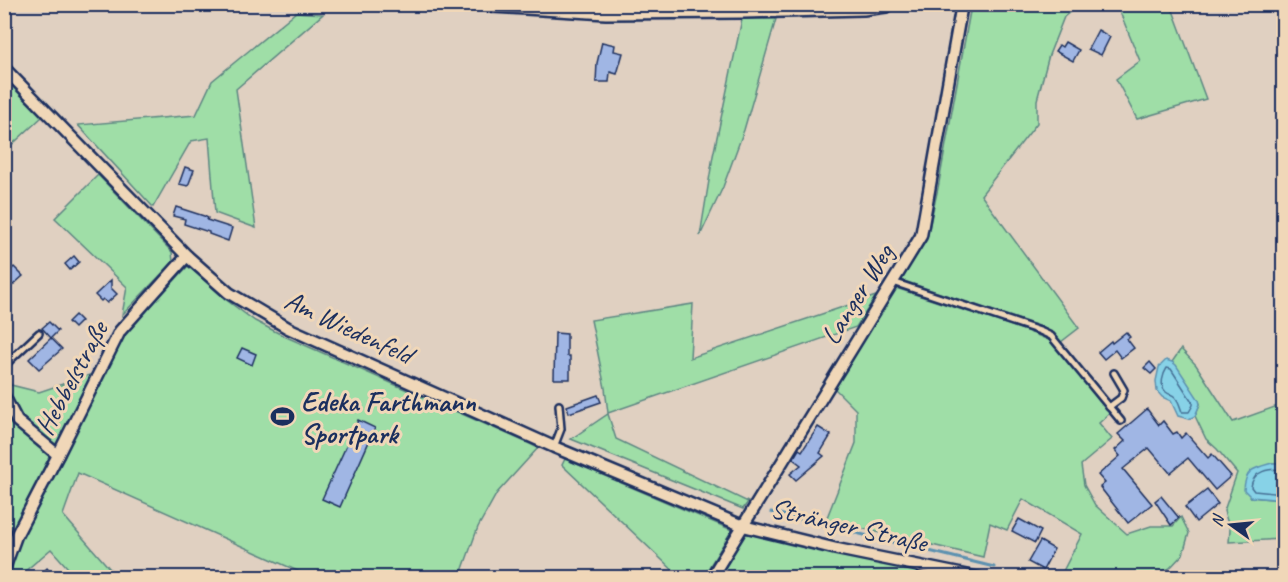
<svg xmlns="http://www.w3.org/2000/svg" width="1288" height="582" viewBox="0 0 1288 582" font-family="Caveat,sans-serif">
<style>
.green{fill:#9fdea7;stroke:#5d8682;stroke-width:1.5}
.water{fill:#87d2e7;stroke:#5c91b0;stroke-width:1.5}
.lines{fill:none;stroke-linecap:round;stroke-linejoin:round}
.shore{stroke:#467095;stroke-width:1.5}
.stream{stroke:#5c91b0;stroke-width:3}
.building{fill:#a0b6e4;stroke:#1b2f5e;stroke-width:1.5}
.service-casing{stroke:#1b2f5e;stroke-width:10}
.minor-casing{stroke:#1b2f5e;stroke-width:15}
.secondary-casing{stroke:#1b2f5e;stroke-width:20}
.service{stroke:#f0d7b8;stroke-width:5}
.minor{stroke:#f0d7b8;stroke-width:10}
.secondary{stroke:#f0d7b8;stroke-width:15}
.labels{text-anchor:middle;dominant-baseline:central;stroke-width:6;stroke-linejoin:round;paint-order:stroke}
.street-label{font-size:28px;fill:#1b2f5e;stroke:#f0d7b8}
.poi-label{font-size:28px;font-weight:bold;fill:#1b2f5e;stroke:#f0d7b8;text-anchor:start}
</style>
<rect width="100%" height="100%" fill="#e0d0c1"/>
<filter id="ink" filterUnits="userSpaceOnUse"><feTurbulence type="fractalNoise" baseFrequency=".0167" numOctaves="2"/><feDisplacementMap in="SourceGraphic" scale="12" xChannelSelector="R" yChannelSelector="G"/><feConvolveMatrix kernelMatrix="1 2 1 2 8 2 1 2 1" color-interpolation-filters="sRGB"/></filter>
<g filter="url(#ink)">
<!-- green -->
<g class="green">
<path d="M991,4l87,1 -14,12 -15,38 -12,45v23l-56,72 98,133 -18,14 -7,-8 -12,-7 -141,-47 27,-47 10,-45 33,-182z"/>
<path d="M1117,5h54l35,94 -69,20 -21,-40 24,-18z"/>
<path d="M296,12l27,2 -87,75 20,139 -41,-15 -6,-75 -18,3 -38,66 -75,-82 118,-10 16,-34z"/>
<path d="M742,19h34l-32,111 -21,57 -23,49 13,-80z"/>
<path d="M5,79l37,38 -37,34z"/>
<path d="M98,175l74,77 1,10 -51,53 5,-28 -72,-69z"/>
<path d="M188,266l37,33 30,22 29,15 246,108 8,4 -41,45 -19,34 -18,50h-149l-233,-104 -15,42 54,62h-41l-25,-28 -28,24 -1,4h-15l10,-34 4,-6 -16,-7v-19l5,-1 -6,-33v-108l7,16 28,7 53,-18 8,8 25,-48z"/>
<path d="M896,288l131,43 24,10 59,72 -11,10 13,16 -31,26 3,20 11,20 32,29 24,-8h22l8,-9 8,16 -6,21 -13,14 -18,9h-92l22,-43 -59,-35 -16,31 -17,-7 -7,34 -157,-37 30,-77v-33l-22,-22z"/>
<path d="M876,296l-20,31 -248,86 -3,-25 -14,-68 102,-16 -3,54z"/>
<path d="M1181,349l15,16 37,57 50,-18v59h-11l-21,34 32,3v39l-54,3 1,-12 -6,-19 13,-38 -20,-24 -11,-10 -11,-23 5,-12 -1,-3 -27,-39z"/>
<path d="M608,414l8,25 132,63 -5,7 -172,-70z"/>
<path d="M565,459l167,71 -29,47h-23l-118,-112z"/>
<path d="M745,533l94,22 111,22 -233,1z"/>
</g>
<!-- water -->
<g class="water">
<path d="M1166,360l6,2 4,3 23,35 1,4 -5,12 -6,3 -11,-3 -7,-15 -9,-4 -5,-6 -1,-10 3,-14z"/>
<path d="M1272,463h11v37l-32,-3 -7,-7c1,-21 10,-22 28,-27z"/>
</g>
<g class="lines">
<!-- shore -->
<g class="shore">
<path d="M1167,368l4,1 22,34v2l-4,7h-7c-2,-5 -3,-11 -7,-15 -4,-4 -4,-1 -9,-5 -7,-6 -3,-18 1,-24z"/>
<path d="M1284,469c-15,0 -31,1 -33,18l3,4 30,3"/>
</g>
<!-- stream -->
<path class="stream" d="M771,512l223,55"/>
</g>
<!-- building -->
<g class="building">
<path d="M1098,30l12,7 -9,18 -13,-6z"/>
<path d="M602,42l13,3 -1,6 9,2 -6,21 -7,-2 -1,10h-13l1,-19z"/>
<path d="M1065,42l14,8 -6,11 -18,-10 4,-6 3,2z"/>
<path d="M185,167l9,3 -6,16 -9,-2z"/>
<path d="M176,207l28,9 4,2 -1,2 25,8 -4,13 -19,-7v-2l-25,-8 1,-5 -12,-3z"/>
<path d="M74,256l5,6 -9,8 -5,-6z"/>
<path d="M14,267l9,9 -19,17v-17z"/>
<path d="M111,280v8l6,6 -10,9 -4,-4 -2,2 -6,-6z"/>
<path d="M75,315l6,6 -7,7 -6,-6z"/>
<path d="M49,322l9,9 -7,7 -9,-10z"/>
<path d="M1126,332l4,5 -3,2 7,9 -13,10 -6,-8 -11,9 -6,-7 13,-11 1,2z"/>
<path d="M555,333l12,1v22h3v23h-16z"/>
<path d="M51,338l11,11 -23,20 -10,-10z"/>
<path d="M242,348l14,6 -4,11 -15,-7z"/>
<path d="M1150,362l6,7 -5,5 -7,-6z"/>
<path d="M598,395l3,7 -32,11 -2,-7z"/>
<path d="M1147,409l12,16 4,-4 10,13 4,-2 4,6 5,-5 22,25 4,-4 19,22 -16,14 -27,-32 -18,15 -21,-25 -26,21 29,35 -24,19 -28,-36 5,-4 -7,-8 22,-19 -5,-6 10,-9 -7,-7z"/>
<path d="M358,420l17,8 -35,79 -18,-8z"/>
<path d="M818,427l13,8 -11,18 4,3 -28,24 -6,-6 11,-9 -8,-6 6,-10 3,2z"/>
<path d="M1207,490l11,14 -22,18 -11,-15z"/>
<path d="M1161,496l18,22 -8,7 -16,-24z"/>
<path d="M1019,519l22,12 -6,12 -23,-12z"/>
<path d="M1040,541l14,8 -11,21 -15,-8z"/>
<path d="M47,568l8,10h-18z"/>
</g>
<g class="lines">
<defs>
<g id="service">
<path d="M893,282l147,49 11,5 70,85"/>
<path d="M4,366l35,-33"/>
<path d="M1109,407l12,-9 3,-8 -10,-17"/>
<path d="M554,447l7,-18 -2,-24"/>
</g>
<g id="minor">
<path d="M4,68l183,188 42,37 59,35 266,119 189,79 94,23 142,29"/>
<path d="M4,396l13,25 41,34"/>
<path d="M4,569l12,-33 42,-81 62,-124 67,-75"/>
<path d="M711,578l210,-342 41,-232"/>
</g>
<path id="secondary" d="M492,4l114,7 137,-1 120,-3 23,-3"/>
</defs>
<!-- service casing -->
<use href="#service" class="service-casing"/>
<!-- minor casing -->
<use href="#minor" class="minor-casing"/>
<!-- secondary casing -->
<use href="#secondary" class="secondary-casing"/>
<!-- service -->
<use href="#service" class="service"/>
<!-- minor -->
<use href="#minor" class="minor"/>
<!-- secondary -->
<use href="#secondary" class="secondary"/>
</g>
</g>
<!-- icons -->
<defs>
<symbol id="stadium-bare" viewBox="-9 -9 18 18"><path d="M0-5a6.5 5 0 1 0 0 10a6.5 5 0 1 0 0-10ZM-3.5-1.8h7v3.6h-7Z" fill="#1b2f5e" stroke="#f0d7b8" stroke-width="2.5" paint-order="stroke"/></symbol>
</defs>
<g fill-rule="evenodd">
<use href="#stadium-bare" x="266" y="400" width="33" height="33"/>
</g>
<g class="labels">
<!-- street labels -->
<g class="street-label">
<text transform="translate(857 294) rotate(-58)">Langer Weg</text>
<text transform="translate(349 327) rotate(25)">Am Wiedenfeld</text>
<text transform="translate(71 378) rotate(-62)">Hebbelstraße</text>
<text transform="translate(849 525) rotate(13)">Stränger Straße</text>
</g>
<!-- poi labels -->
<g class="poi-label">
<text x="301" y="401">Edeka Farthmann<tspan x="301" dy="32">Sportpark</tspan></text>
</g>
</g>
<!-- margin -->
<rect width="1288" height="582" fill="none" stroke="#f0d7b8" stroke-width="24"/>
<rect x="12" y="12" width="1264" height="558" fill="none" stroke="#1b2f5e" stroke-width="2" filter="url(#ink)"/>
<!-- north arrow -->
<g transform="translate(1231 525) rotate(285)" stroke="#f0d7b8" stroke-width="4.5" paint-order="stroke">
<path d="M0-4.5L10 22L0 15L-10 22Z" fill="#1b2f5e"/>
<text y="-9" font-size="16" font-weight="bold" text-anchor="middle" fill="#1b2f5e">N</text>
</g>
</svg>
